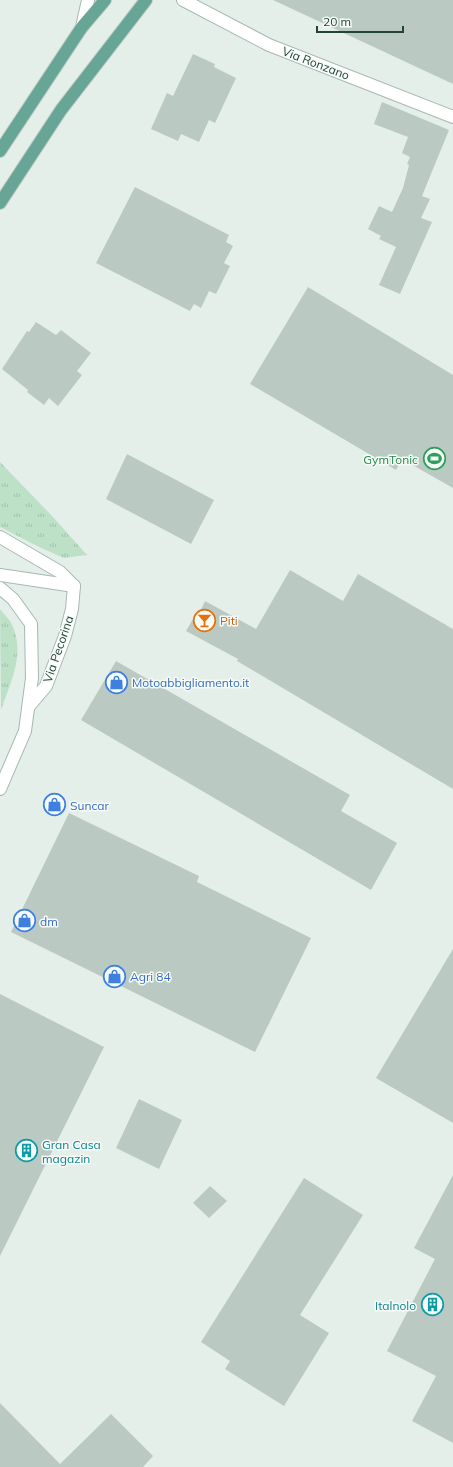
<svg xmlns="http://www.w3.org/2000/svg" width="453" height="1467" viewBox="0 0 453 1467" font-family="Mulish,sans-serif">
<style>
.grass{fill:url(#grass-tufts)}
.building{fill:#bacac3}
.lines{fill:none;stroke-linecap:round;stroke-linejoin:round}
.minor-casing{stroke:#a7b8b2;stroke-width:14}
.major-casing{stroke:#c1cac8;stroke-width:14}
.minor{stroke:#fff;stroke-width:12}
.major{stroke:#67a697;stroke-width:12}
.labels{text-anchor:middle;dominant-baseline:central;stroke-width:3;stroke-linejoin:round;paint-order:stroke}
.street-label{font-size:12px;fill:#22423a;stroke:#f6fbf8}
.leisure-label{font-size:12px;fill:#27864d;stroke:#f6fbf8;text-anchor:end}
.food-label{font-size:12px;fill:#c56008;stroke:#f6fbf8;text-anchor:start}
.shop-label{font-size:12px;fill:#366cbe;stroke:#f6fbf8;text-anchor:start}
.culture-label{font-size:12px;fill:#0d838f;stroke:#f6fbf8;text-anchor:start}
</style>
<defs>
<pattern id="grass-tufts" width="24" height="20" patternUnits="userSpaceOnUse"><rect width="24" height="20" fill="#bde1c7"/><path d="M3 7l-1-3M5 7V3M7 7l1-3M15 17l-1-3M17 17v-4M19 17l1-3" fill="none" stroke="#a2c2ac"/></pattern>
</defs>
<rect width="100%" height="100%" fill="#e5efea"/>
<!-- grass -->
<g class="grass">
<path d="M0,462l53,55 34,38 -23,3 -25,-11 -39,-20z"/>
<path d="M0,609c3,4 7,8 10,12 17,29 1,61 -9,89z"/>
</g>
<!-- building -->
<g class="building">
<path d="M273,0h180v84z"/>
<path d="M193,54l22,10 -1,3 22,11 -21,45 -6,-3 -10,22 -18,-8 -3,7 -27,-12 16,-36 6,3z"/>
<path d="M382,102l67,28 -27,66 8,3 -9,19 11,4 -32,72 -21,-9 17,-38 -17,-8 2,-3 -13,-7 11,-23 13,6 11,-24 6,-23 -2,-1 3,-7 -8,-4 6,-16 -34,-13z"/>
<path d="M135,187l94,48 -3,7 7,4 -9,17 6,3 -14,28 -7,-3 -8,17 -7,-4 -4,7 -94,-48z"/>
<path d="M308,287l145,88v113l-51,-29 -6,11 -146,-86z"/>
<path d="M36,322l20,13 5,-5 30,23 -14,18 5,4 -24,31 -9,-8 -5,7 -17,-13 1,-2 -26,-21 25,-38 2,1z"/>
<path d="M127,454l87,46 -23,44 -85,-45z"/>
<path d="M290,570l53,31 15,-27 95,55v160l-216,-128 1,-2 -52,-28 12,-21 2,2 5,-11 51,28z"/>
<path d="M116,661l234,134 -9,16 56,32 -26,47 -290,-170z"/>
<path d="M69,813l130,63 -2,6 114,56 -56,114 -244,-120z"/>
<path d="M453,949v174l-77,-45z"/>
<path d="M0,994l104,53 -104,209z"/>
<path d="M139,1099l43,21 -23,49 -43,-21z"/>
<path d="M453,1175v268l-41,-22 24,-45 -49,-25 48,-92 -21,-11z"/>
<path d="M304,1178l59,37 -63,100 29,18 -45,73 -59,-37 5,-8 -29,-19z"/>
<path d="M210,1186l17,15 -18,17 -16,-15z"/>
<path d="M0,1403l60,61 51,-50 42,42 -10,11h-143z"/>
</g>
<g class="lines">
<defs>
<g id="minor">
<path d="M183,0l86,45 184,72"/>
<path d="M82,27l6,-27"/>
<path d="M0,537l60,35 14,14 -2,23 -7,27 -19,50 -17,20"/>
<path d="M0,575l74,11"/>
<path d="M0,588l13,11 18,25 1,54 -7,53 -25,58"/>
</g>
<g id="major">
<path d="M0,151l82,-124 23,-27"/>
<path d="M0,203l61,-93 85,-110"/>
</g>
</defs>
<!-- minor casing -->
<use href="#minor" class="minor-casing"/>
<!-- major casing -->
<use href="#major" class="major-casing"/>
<!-- minor -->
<use href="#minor" class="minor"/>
<!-- major -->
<use href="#major" class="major"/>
</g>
<!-- icons -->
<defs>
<symbol id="stadium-ring" viewBox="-11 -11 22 22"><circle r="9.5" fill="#f6fbf8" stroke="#2e9e5b" stroke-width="1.5"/><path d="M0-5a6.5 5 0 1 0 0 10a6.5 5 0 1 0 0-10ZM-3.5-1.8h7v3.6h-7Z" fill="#2e9e5b"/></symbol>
<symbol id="bar-ring" viewBox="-11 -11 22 22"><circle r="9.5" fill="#f6fbf8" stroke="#e8710a" stroke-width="1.5"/><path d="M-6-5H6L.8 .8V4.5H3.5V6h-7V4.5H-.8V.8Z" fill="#e8710a"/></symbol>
<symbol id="shop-ring" viewBox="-11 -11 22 22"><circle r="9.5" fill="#f6fbf8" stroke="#3f7fe0" stroke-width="1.5"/><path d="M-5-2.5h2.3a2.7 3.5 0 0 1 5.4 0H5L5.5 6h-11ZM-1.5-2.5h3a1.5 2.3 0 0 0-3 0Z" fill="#3f7fe0"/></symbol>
<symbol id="building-ring" viewBox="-11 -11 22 22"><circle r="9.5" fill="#f6fbf8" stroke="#0f9aa8" stroke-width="1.5"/><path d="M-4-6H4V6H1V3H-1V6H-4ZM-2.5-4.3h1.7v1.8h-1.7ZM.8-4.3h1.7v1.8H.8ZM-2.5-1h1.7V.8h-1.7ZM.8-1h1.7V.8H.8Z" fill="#0f9aa8"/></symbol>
</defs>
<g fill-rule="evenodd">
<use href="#stadium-ring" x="422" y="446" width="25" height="25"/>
<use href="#bar-ring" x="192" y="608" width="25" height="25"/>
<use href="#shop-ring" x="104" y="670" width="25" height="25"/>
<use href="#shop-ring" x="42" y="792" width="25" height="25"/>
<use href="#shop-ring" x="12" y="908" width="25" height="25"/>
<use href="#shop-ring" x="102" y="964" width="25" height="25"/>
<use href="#building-ring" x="14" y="1138" width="25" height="25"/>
<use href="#building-ring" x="420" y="1292" width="25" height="25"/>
</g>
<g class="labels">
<!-- street labels -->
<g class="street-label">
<text transform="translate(316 63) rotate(21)">Via Ronzano</text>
<text transform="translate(58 649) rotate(-71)">Via Pecorina</text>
</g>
<!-- leisure labels -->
<g class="leisure-label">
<text x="418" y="459">GymTonic</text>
</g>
<!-- food labels -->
<g class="food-label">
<text x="220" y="620">Piti</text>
</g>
<!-- shop labels -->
<g class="shop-label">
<text x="132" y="682">Motoabbigliamento.it</text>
<text x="70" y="805">Suncar</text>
<text x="40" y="921">dm</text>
<text x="130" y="976">Agri 84</text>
</g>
<!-- culture labels -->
<g class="culture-label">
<text x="42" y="1144">Gran Casa<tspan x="42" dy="14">magazin</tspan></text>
<text x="416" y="1305" text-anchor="end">Italnolo</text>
</g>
</g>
<!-- scale -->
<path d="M317 26v6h86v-6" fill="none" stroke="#22423a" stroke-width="2"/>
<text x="323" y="26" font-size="12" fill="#22423a" stroke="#f6fbf8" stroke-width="3" paint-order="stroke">20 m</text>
</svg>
